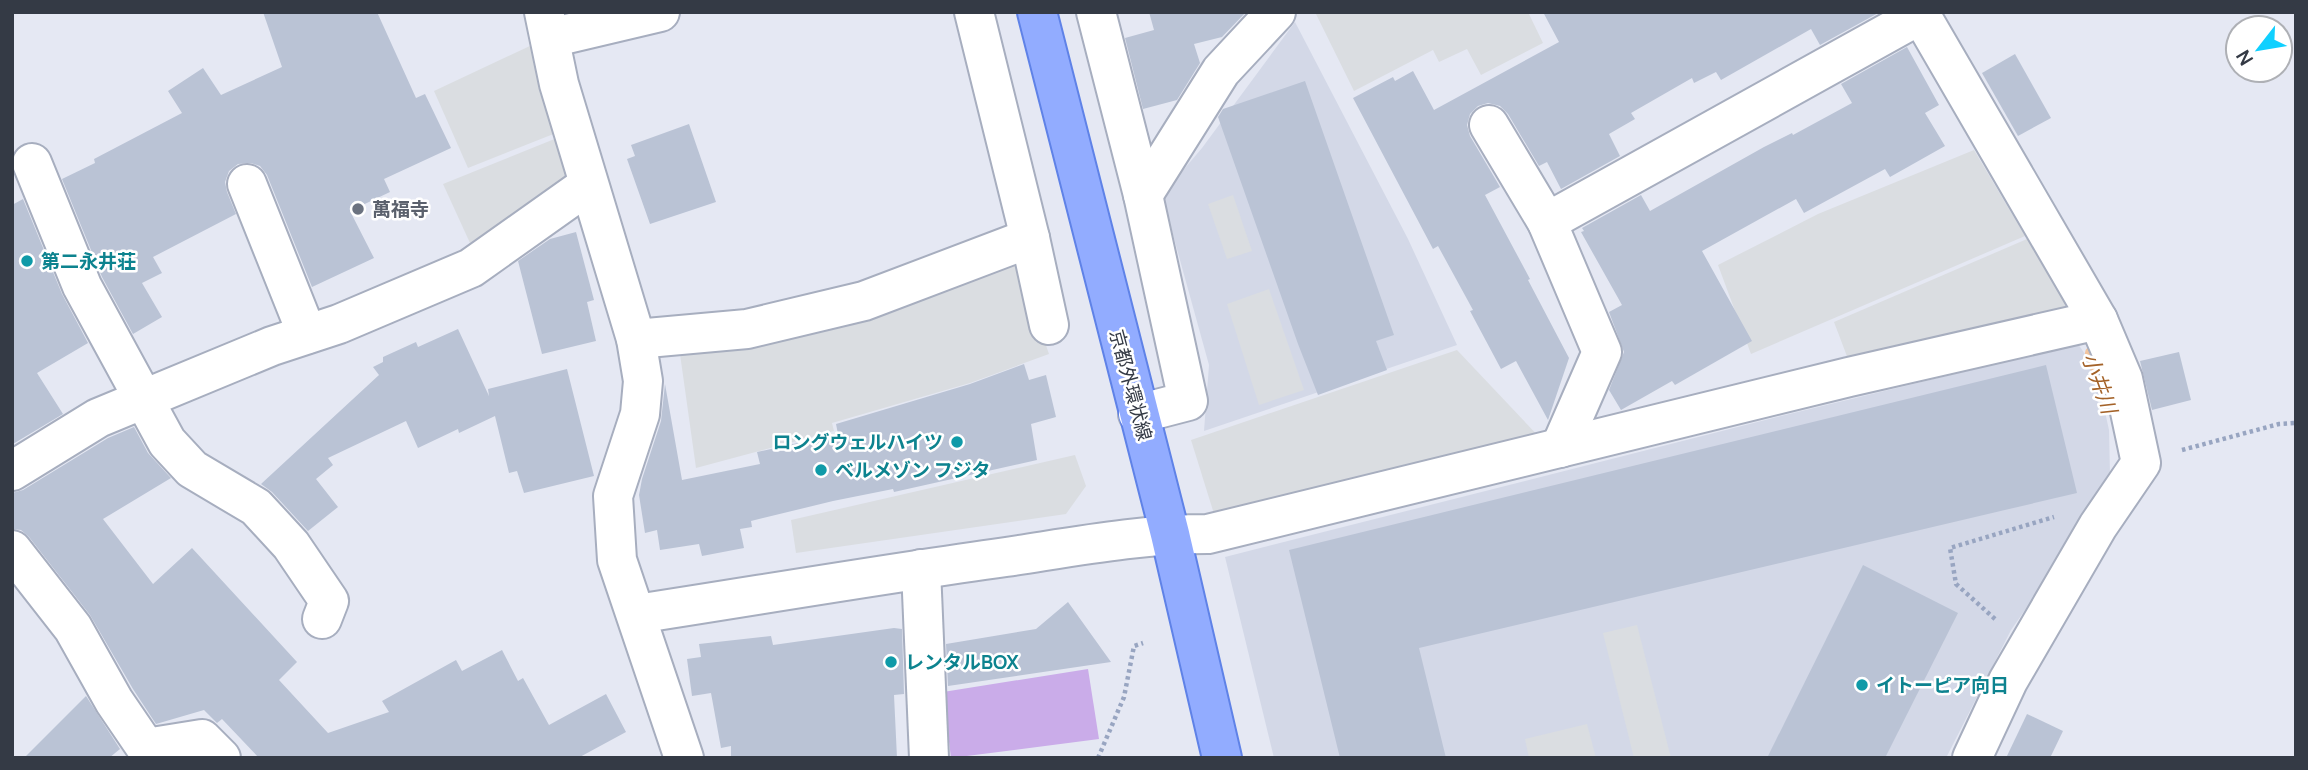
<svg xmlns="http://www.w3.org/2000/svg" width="2308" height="770" viewBox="0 0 2308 770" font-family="Manrope,'Noto Sans JP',sans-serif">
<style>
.residential{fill:#d3d8e7}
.green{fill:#caace9}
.parking{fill:#dadde1}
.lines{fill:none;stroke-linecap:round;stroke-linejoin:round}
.stream{stroke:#f2c59f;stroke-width:14}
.building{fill:#bac3d5}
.minor-casing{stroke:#a7aebf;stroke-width:42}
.major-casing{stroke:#5f82e7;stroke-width:42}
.path{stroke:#98a5c1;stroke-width:4.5;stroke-dasharray:3.5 3.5;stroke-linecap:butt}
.minor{stroke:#fff;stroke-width:38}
.major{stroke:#92acff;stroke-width:38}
.worship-dot{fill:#6b7280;stroke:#fff;stroke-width:2.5}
.culture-dot{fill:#0f9aa8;stroke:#fff;stroke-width:2.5}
.labels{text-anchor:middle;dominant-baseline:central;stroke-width:5;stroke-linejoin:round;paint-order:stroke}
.worship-label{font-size:19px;font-weight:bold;fill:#5b616d;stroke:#fff;text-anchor:start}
.culture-label{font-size:19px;font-weight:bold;fill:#0d838f;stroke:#fff;text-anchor:start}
.street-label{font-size:19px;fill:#343a45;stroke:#fff}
.water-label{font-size:21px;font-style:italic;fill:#a46228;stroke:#fff}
</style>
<rect width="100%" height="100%" fill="#e5e8f3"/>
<!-- residential -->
<g class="residential">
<path d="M1295,22l113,217 49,106 -253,86 5,-66 -47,-170 40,-47z"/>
<path d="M2078,344l9,13 13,32 9,41 1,45 -13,32 -86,123 -65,128h-672l-49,-201 556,-141z"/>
</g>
<!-- green -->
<path class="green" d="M1088,669l11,70 -148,19 -8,-66z"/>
<!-- parking -->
<g class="parking">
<path d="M1315,12h213l15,31 -62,32 -14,-26 -28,13 -6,-12 -79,41z"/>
<path d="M532,45l24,88 -88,35 -34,-77z"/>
<path d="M557,138l11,39 -98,66 -27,-59z"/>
<path d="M1974,150l51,86 -274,118 -33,-89 100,-51z"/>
<path d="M1233,195l19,56 -25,8 -19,-55z"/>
<path d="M2027,239l40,67 -219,53 -14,-37z"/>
<path d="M1017,261l32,93 -79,29 -138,40 2,8 -138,37 -16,-114 154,-31z"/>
<path d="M1269,289l35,101 -45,15 -32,-101z"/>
<path d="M1457,350l85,90 -327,77 -24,-77z"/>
<path d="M1075,455l11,31 -20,28 -270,39 -5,-33z"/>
<path d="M1637,625l34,133h-37l-31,-125z"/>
<path d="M1587,724l9,34h-67l-4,-19z"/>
</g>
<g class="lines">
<!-- stream -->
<path class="stream" d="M2092,353l19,54"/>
</g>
<!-- building -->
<g class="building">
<path d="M263,12h114l39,86 9,-4 26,54 -67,31 6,13 -40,19 24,47 -62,29 -45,-112 -7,-9 -9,-3 -13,1 -9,7 -4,11 2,10 9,22 -83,43 9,16 -20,10 20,34 -29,17 -31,-57 -40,-98 33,-16 -1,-4 88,-46 -14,-22 35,-23 18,27 61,-28z"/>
<path d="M1149,12h97l-24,25 -28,7 6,19 -23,37 -34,9 -18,-71 29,-8z"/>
<path d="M1543,12h337l-60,33 -9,-16 -90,51 -5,-8 -22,11 -2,-5 -61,35 4,6 -26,15 11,22 -59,33 -14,-27 -8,4 -31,-52 -8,-8 -12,-3 -10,3 -8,8 -3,11 3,11 30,51 -15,8 45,84 -2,1 41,78 -21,62 -32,-59 -15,8 -31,-58 3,-1 -35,-64 -5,3 -80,-151 40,-21 2,4 18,-10 21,39 125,-68z"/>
<path d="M1907,47l32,58 -14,8 20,33 -55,31 -5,-8 -81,44 -8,-14 -94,52 50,90 -77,44 -3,-4 -51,29 -12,-20 15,-38 -15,-40 13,-7 -41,-73 3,-1 -2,-3 59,-33 9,16 114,-64 28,-14 1,2 59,-32 -11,-19z"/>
<path d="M2015,54l36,64 -33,18 -36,-63z"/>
<path d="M1305,81l89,254 -18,6 11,29 -69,25 -20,-51 -80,-227 5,-8z"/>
<path d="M689,124l27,78 -66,22 -23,-65 8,-3 -4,-11z"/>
<path d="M23,199l39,95 26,49 -51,30 26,41 -50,30 -1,-239z"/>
<path d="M576,232l18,68 -7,2 9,39 -54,13 -24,-93 32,-22z"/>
<path d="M458,329l31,67 -1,-7 79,-20 27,107 -70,17 -7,-22 -8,2 -14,-57 -36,17 -1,-4 -40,19 -12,-27 -78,37 5,7 -17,14 22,28 -30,24 -36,-39 -11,-8 118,-109 -6,-8 10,-5v-5l33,-15 2,5z"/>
<path d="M2179,352l12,48 -39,10 -12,-49z"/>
<path d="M1024,364l5,16 17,-5 10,42 -25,7 6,36 -143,32 -1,-3 -60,12 -82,20 1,6 -12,2 4,19 -42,8 -3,-12 -39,6 -3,-20 -12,3 -6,-38 3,-16 19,-58 4,-37 17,96 78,-16 -3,-12 81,-18 -2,-10 134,-40z"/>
<path d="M2046,365l31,128 -658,155 27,110h-106l-51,-208z"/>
<path d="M134,427l14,26 23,25 -68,41 50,65 39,-36 105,114 -18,18 49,53 61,-21 -7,-11 74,-41 6,11 40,-21 16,31 5,-3 26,47 57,-31 20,38 -48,26h-319l-37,-39 -5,4 -13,-13 -48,14 -23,-35 -43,-74 -61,-78 -8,-7 -9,-1v-36l11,-3 85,-52z"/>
<path d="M1863,565l95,48 -73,145h-118z"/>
<path d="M1068,602l43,60 -163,24 -2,-42 90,-15z"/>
<path d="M894,628l8,1 2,65 -10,1 3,63h-166v-12l-10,2 -10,-55 -19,3 -5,-37 14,-2 -2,-13 72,-8 2,9z"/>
<path d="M86,696l34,53 -11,9h-85z"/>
<path d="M2027,714l36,17 -13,27h-44z"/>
</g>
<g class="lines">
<defs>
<g id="minor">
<path d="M544,12l15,72 77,255 7,42 -3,33 -27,82 4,64 67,198"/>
<path d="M974,12l56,226 19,87"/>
<path d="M1096,12l47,183 45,206 -50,13"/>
<path d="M1919,12l179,308 25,59 18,84 -43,63 -90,155 -36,77"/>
<path d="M550,38l110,-26"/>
<path d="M1489,125l58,97 55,130 -42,96"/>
<path d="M32,163l50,123 85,156 25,27 64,38 35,38 38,56 -7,18"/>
<path d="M247,184l60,150"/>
<path d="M1143,195l78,-124 55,-59"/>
<path d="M1547,222l373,-207"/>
<path d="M636,339l111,-10 117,-28 166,-63"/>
<path d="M12,471l86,-53 174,-72 67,-22 132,-56 117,-83"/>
<path d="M12,550l61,78 41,73 32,47 56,-9 19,19"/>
<path d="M921,569l8,189"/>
<path d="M637,614c123,-19 246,-40 369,-57 67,-10 134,-23 202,-23l641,-157 249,-57"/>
</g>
<path id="major" d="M1037,12l133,522 52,224"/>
</defs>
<!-- minor casing -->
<use href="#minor" class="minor-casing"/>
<!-- major casing -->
<use href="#major" class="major-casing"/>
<!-- path -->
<g class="path">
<path d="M2182,450l97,-26 17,-1"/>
<path d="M1995,619l-39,-35 -6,-36 104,-31"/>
<path d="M1098,758l26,-61 10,-51 9,-3"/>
</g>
<!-- minor -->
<use href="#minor" class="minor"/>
<!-- major -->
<use href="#major" class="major"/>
</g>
<!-- markers -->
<circle class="worship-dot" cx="358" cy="209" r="7"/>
<g class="culture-dot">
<circle cx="27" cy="261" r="7"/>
<circle cx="957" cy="442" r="7"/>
<circle cx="821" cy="470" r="7"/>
<circle cx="891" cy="662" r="7"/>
<circle cx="1862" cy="685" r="7"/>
</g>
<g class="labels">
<!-- worship labels -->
<g class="worship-label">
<text x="372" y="209">萬福寺</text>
</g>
<!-- culture labels -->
<g class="culture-label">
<text x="41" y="261">第二永井荘</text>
<text x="943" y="442" text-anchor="end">ロングウェルハイツ</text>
<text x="835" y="470">ベルメゾン フジタ</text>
<text x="905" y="662">レンタルBOX</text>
<text x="1876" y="685">イトーピア向日</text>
</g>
<!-- street labels -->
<g class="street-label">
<text transform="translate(1131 385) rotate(75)">京都外環状線</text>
</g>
<!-- water labels -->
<g class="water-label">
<text transform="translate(2100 383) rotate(70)">小井川</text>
</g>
</g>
<!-- border -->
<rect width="2308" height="770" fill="none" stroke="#343a45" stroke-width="28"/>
<!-- north arrow -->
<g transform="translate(2259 49) rotate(239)"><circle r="33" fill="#ffffff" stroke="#aeb0b5" stroke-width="2"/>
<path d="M0-5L12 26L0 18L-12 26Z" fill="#10d0ff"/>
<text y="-10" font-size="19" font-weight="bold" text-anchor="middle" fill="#343a45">N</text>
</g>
</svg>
